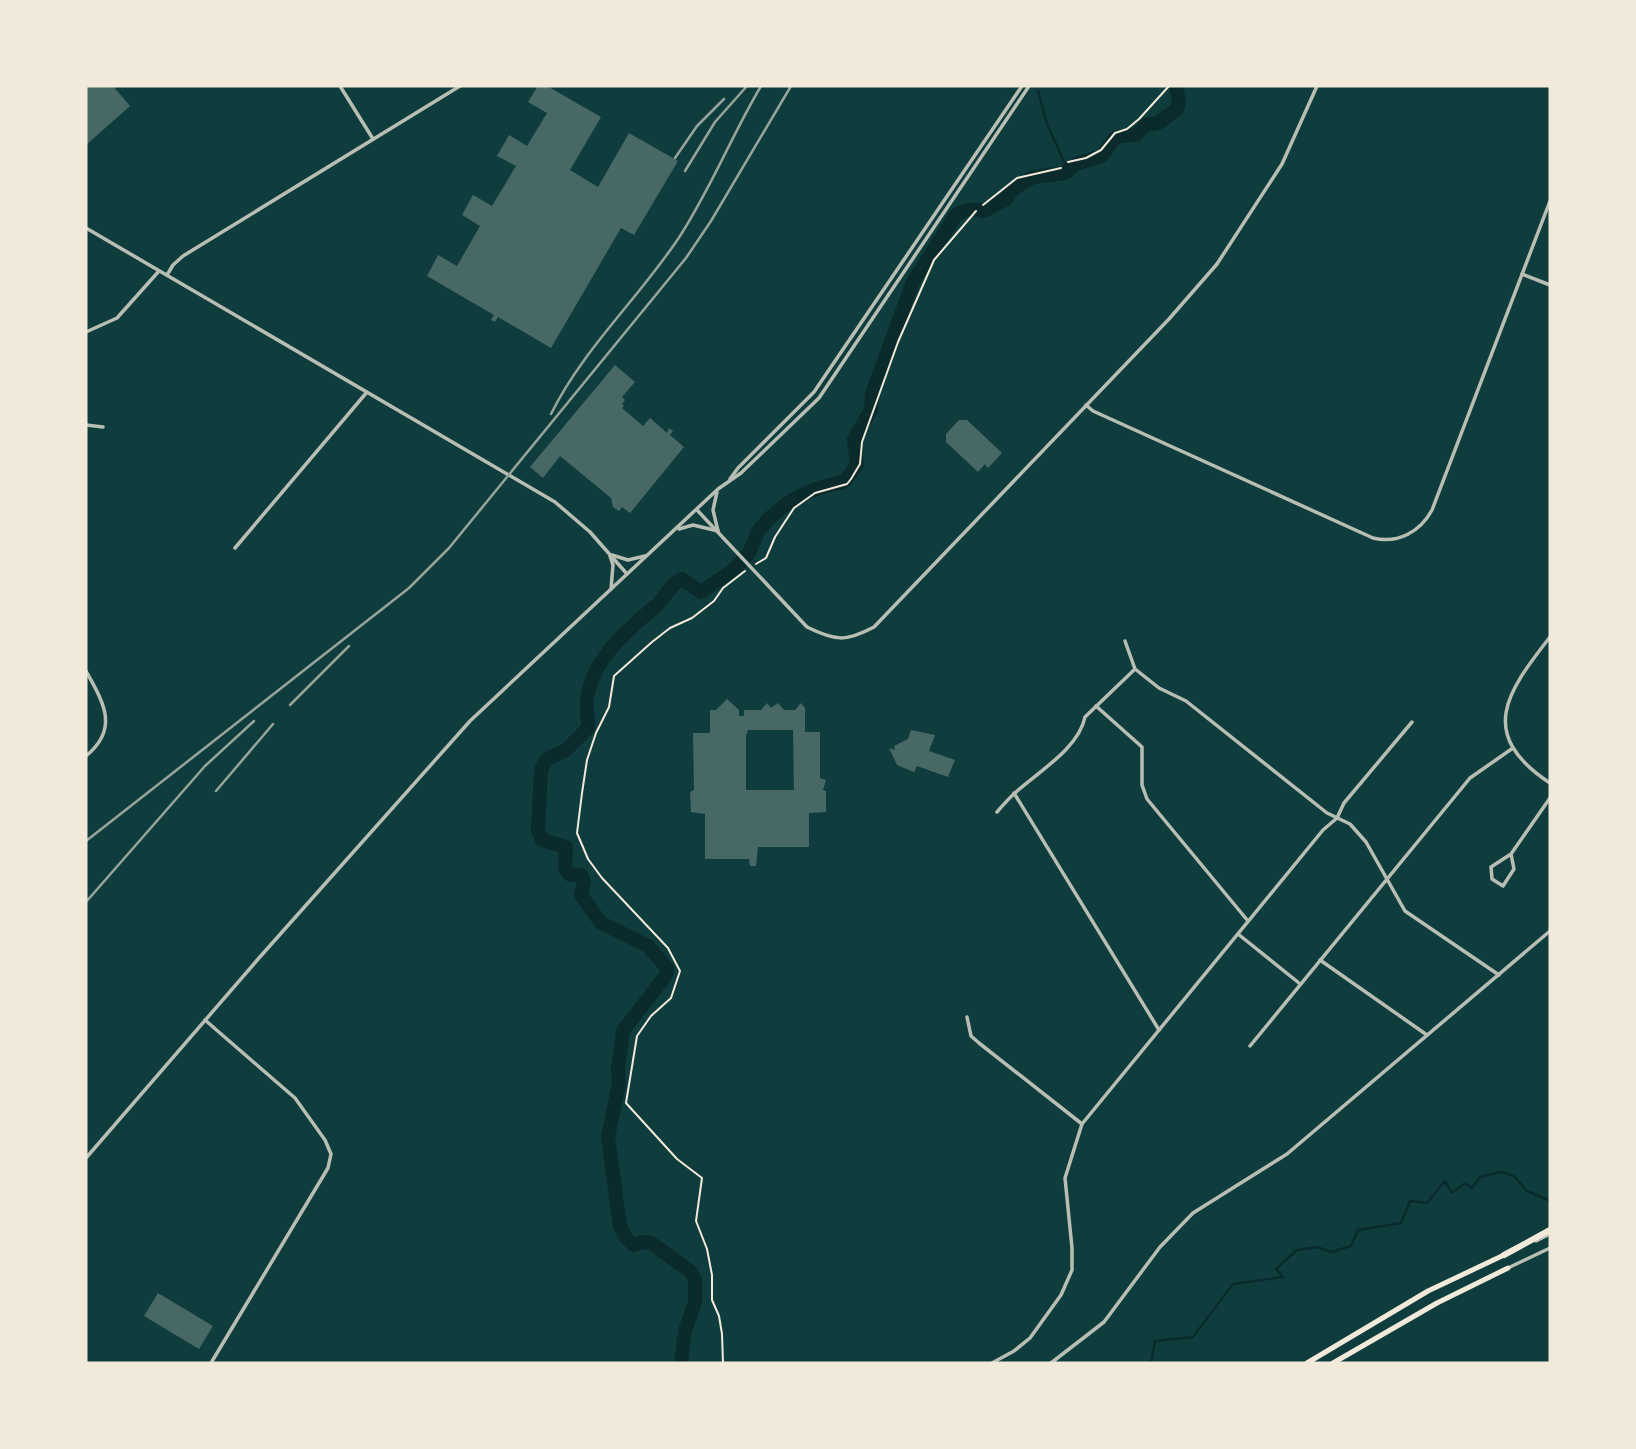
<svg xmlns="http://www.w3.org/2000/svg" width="1636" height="1449" viewBox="0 0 1636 1449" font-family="Lato,sans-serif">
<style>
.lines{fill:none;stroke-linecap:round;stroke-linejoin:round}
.stream{stroke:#0a2a2b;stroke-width:2.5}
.river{stroke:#0a2a2b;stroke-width:14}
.building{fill:#486865;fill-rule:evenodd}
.path{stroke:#f1e9da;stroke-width:2}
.minor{stroke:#b8beb3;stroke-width:3.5}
.tertiary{stroke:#b8beb3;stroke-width:3.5}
.primary{stroke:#f1e9da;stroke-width:5}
.motorway{stroke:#f1e9da;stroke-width:6}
.rail{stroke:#97a49c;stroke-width:2.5}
</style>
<rect width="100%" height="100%" fill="#0f3d3e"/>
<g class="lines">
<!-- stream -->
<g class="stream">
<path d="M1038,91l8,30 22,50"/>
<path d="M1151,1363l4,-22 38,-4 40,-53 50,-7 -7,-8 21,-19 20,-3 14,5 20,-6 7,-16 43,-7 9,-22 17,2 18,-22 7,12 13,-10 7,5 8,-11 22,-5 12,4 13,15 23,10"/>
</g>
<!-- river -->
<path class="river" d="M681,1363l4,-32 10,-29v-22l-4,-8 -40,-29 -9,-1 -8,3 -7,-6 -7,-13 -12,-89 11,-53 -1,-17 5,-36 43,-56 1,-7 -19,-22 -47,-23 -20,-28 3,-14 -3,-6h-11l-5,-7 1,-21 -24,-7 -4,-10 3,-60 6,-11 19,-9 22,-22c0,-9 -2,-19 -1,-27 3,-40 41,-72 69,-95 10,-9 13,-21 26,-27l19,13c16,-11 35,-22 47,-38 5,-8 7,-18 12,-25 21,-27 52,-42 84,-47l13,-17 -3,-26 17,-29 1,-16 41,-112 43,-67c9,-6 17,-7 28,-4l22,-12 7,-10 20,-12 32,-4 11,-9 26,-8 12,-17 7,-3 15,-1 10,-10 12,-2 19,-14 2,-6 -3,-17"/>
</g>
<!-- building -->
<g class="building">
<path d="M86,86h27l17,20 -44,39z"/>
<path d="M538,86h9l54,31 -31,53 28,17 31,-54 49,28 -44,74 -13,-7 -70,120 -53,-31 -3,5 -4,-2 3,-5 -67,-39 11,-21 19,11 23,-40 -18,-11 11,-20 19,11 24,-40 -19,-10 12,-21 18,11 20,-33 -19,-11z"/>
<path d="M615,365l20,17 -13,15 3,3 -3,4 2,2 -2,2 21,18 7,-8 17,15 2,-5 4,3 -3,4 14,12 -54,66 -8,-6 -3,4 -6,-4 -2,-9 -51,-42 -17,22 -13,-11z"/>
<path d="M959,420h8l35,33 -14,15 -3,-4 -7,8 -32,-30v-8z"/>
<path d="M727,699l12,11v6h5v-6h17l6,-7 4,5 7,-5 6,7h11l6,-7 4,5v24h15v46l6,2 -3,10 3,1v21l-17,1v34h-51l-2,19h-6l-1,-7h-44v-45l-14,-2 -1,-20 4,-2 -1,-57h17v-23h6zM748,730h45l1,60h-48v-54z"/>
<path d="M911,730l24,5 -6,16 26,9 -7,17 -31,-11 -3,6 -17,-7 -8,-17 6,2 -1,-4 14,-7z"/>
<path d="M158,1293l55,33 -14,23 -55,-33z"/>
</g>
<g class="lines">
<!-- path -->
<g class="path">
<path d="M1068,162l18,-4 15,-8 14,-17 12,-4 12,-10 30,-33"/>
<path d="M983,205l34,-27 44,-10"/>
<path d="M756,564l10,-6 9,-21 19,-29 21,-15 32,-9 4,-5 9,-15 2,-22 36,-100 36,-82 42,-49"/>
<path d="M723,1363l-1,-29 -3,-18 -7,-16v-25l-5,-26 -11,-28 6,-43 -25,-19 -51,-56 11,-67 14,-20 20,-18 9,-27 -12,-23 -66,-70 -14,-19 -11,-26 5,-40 5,-33 9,-27 13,-26 5,-31 38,-34 18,-14 22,-10 22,-17 9,-13 22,-17"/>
</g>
<!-- minor -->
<g class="minor">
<path d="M340,86l33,53"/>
<path d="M1522,274l28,11"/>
<path d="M167,275l6,-10 10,-9 277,-170"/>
<path d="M86,332l31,-14 42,-47"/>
<path d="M1086,405l7,6 280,127c25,6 47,-6 59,-28l118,-309"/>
<path d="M86,425l17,2"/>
<path d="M697,510l110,117c28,14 39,15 67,0l295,-308 48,-55 65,-100 35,-78"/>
<path d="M235,548l132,-156"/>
<path d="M1550,637c-43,55 -74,97 0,146"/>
<path d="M1125,641l10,28"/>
<path d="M86,671c17,31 34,57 0,85"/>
<path d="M1096,706l46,41v38l5,14 101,122"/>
<path d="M1014,793l145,237"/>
<path d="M997,812c6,-7 12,-14 19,-20 22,-20 63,-44 69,-75l50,-48 24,19 27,13 141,112 23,11 16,18 39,69 94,64"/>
<path d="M1511,854l3,15 -11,17 -11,-7 -1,-12 20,-13 39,-56"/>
<path d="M1238,934l61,49"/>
<path d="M1320,960l107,75"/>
<path d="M967,1017l4,19 8,7 103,81"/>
<path d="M205,1020l90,78 30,42 6,14 -3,14 -117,195"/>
<path d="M1250,1046l220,-268 43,-30"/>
<path d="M992,1363l22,-12 16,-13 31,-43 11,-25v-22l-7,-70 17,-54 241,-294 14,-12 7,-15 68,-81"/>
<path d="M1051,1363l53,-41 56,-75 33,-34 94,-59 263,-223"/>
</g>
<!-- tertiary -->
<g class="tertiary">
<path d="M86,228l469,274 35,30 37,42"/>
<path d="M730,479l8,-11 76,-76 208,-306"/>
<path d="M717,492l-4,18 5,21"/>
<path d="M679,529l14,-4 25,6"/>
<path d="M612,555l16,5 17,-4"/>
<path d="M610,556l3,9 -2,24"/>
<path d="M86,1158l173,-200 211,-237 248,-232 23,-16 78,-75 210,-312"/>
<path d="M1536,1241l14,-7"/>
<path d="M1508,1268l42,-20"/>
</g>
<!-- primary -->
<g class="primary">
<path d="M1307,1363l121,-72 76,-36"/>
<path d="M1333,1363l104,-60 71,-35"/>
</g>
<!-- motorway -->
<path class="motorway" d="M1504,1255l46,-25"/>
<!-- rail -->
<g class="rail">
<path d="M675,158l22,-32 27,-27"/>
<path d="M685,171l30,-49 32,-36"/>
<path d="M551,414c32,-65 89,-117 129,-178 31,-48 52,-101 81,-150"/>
<path d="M290,705l59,-59"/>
<path d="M216,791l57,-67"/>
<path d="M86,841l323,-253 40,-40 237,-290 25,-37 80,-135"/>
<path d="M86,902l119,-136 49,-45"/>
</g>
</g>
<!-- border -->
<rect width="1636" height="1449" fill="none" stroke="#f1e9da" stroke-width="175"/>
</svg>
